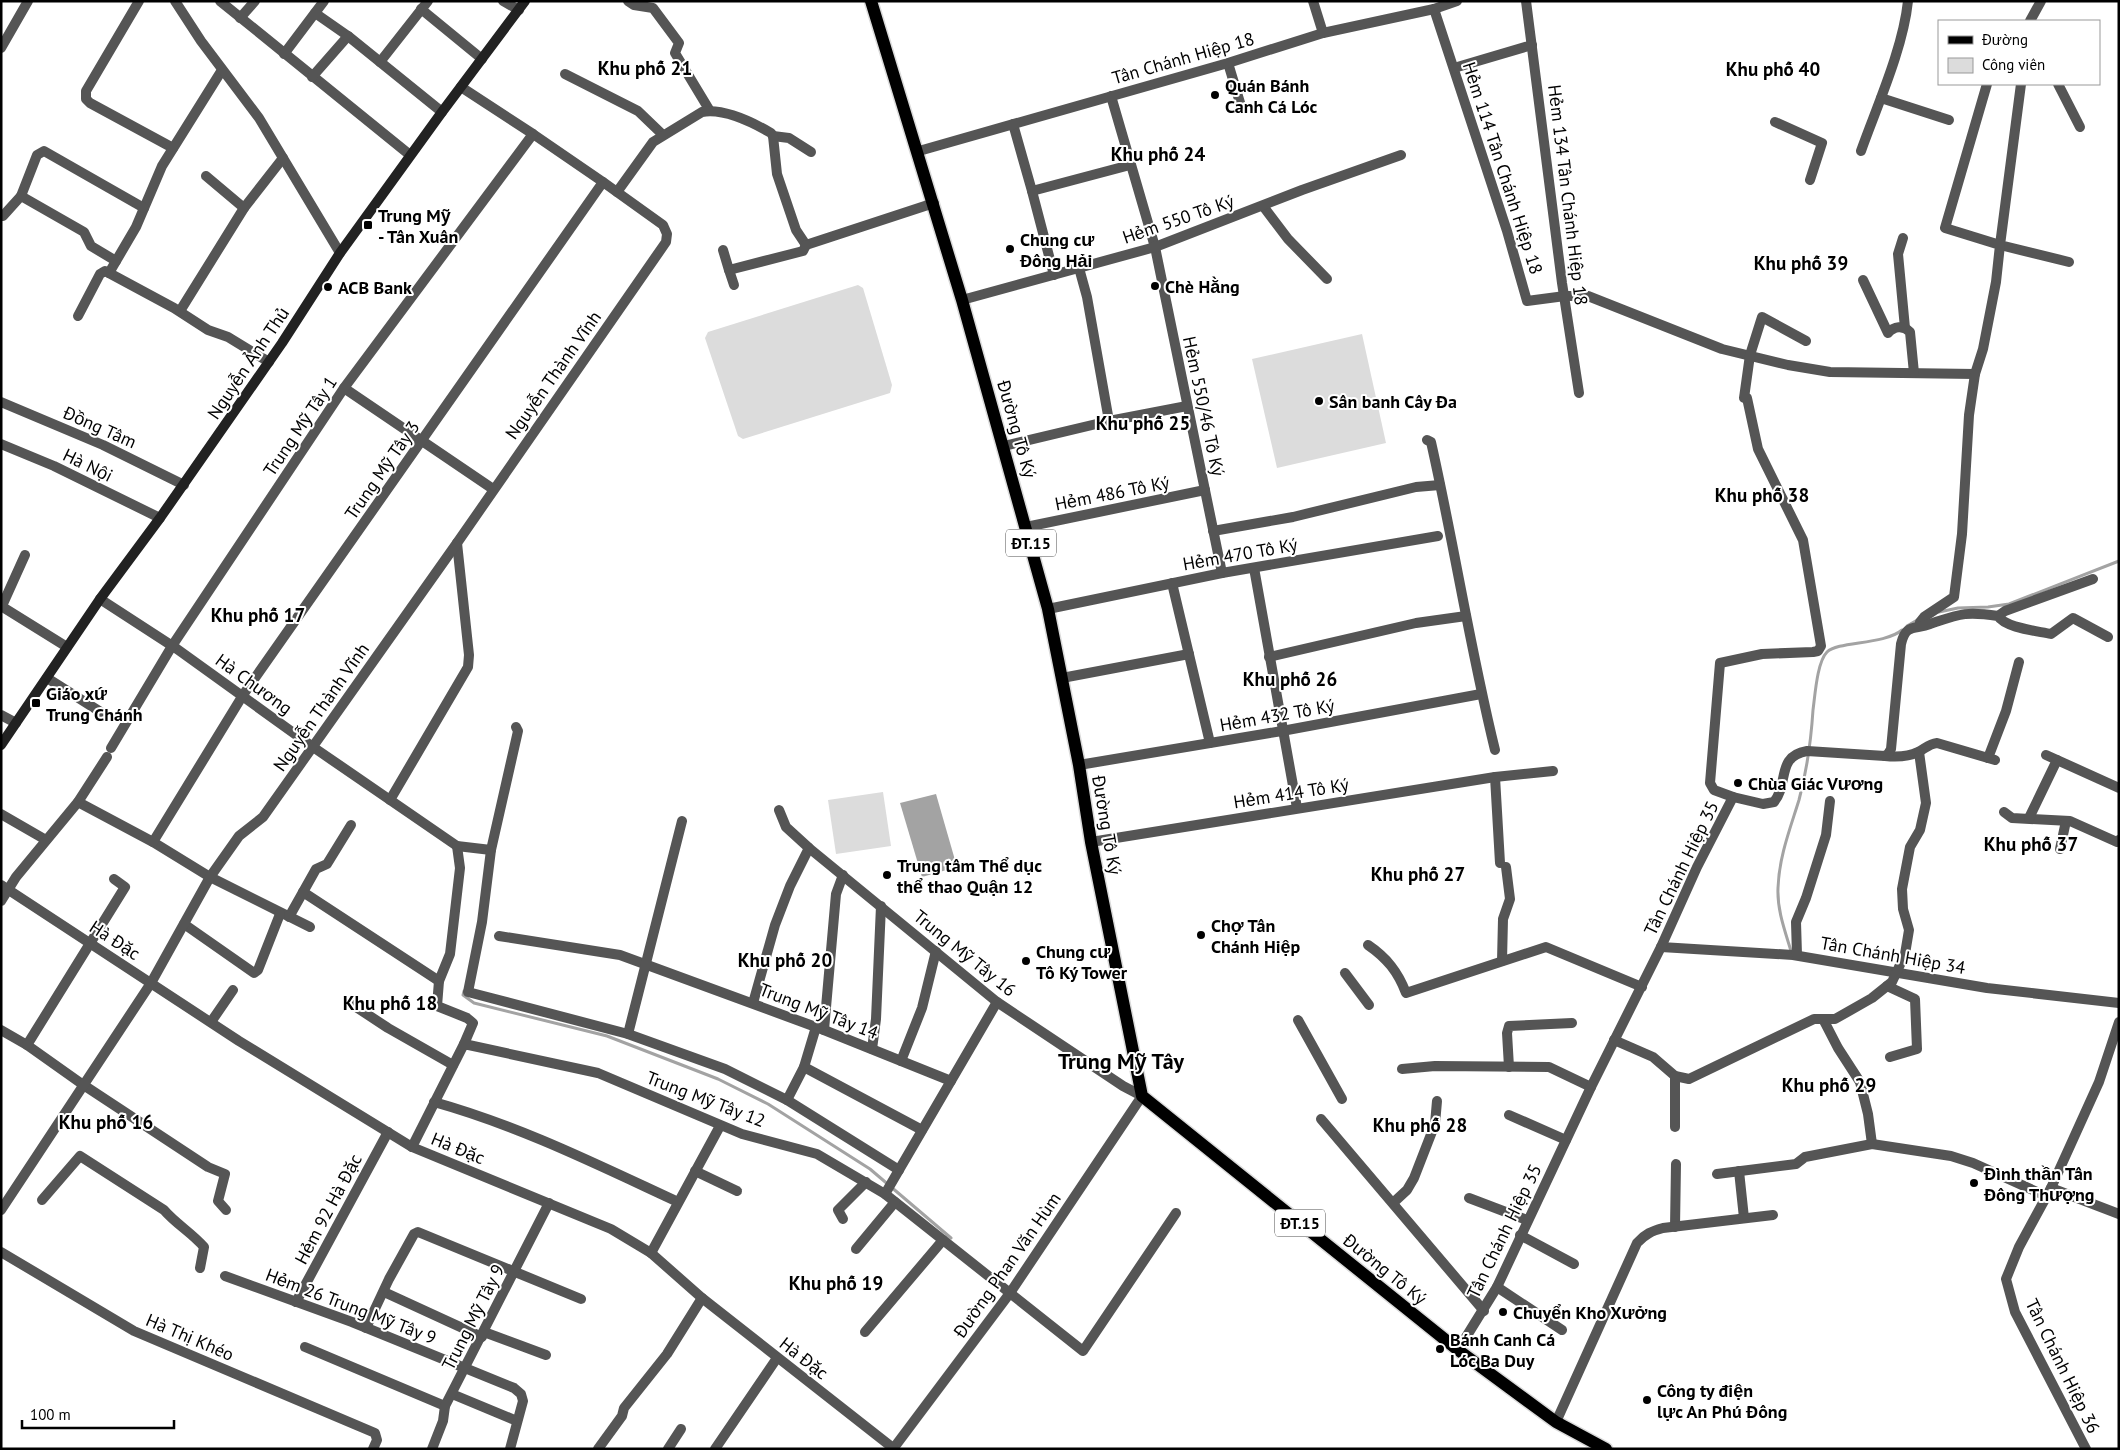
<svg xmlns="http://www.w3.org/2000/svg" width="2120" height="1450" viewBox="0 0 2120 1450" font-family="'PT Sans',sans-serif">
<style>
.green{fill:#dcdcdc}
.water{fill:#a3a3a3}
.lines{fill:none;stroke-linecap:round;stroke-linejoin:round}
.stream{stroke:#a3a3a3;stroke-width:3}
.primary-casing{stroke:#dbdbdb;stroke-width:15}
.minor{stroke:#555;stroke-width:10}
.tertiary{stroke:#555;stroke-width:10}
.secondary{stroke:#222;stroke-width:10}
.primary{stroke:#000;stroke-width:12}
.poi-dot{fill:#000;stroke:#fff;stroke-width:2}
.labels{text-anchor:middle;dominant-baseline:central;stroke-width:4;stroke-linejoin:round;paint-order:stroke}
.shield{fill:#fff;stroke:#4c4c4c;stroke-width:1}
.shield-label{font-size:16px;font-weight:bold;fill:#000}
.street-label{font-size:18px;fill:#000;stroke:#fff}
.poi-label{font-size:18px;font-weight:bold;fill:#000;stroke:#fff;text-anchor:start}
.neighbourhood-label{font-size:19px;font-weight:bold;fill:#000;stroke:#fff}
.district-label{font-size:22px;font-weight:bold;fill:#000;stroke:#fff}
</style>
<rect width="100%" height="100%" fill="#fff"/>
<!-- green -->
<g class="green">
<path d="M858,285l5,3 29,97 -2,8 -147,46 -5,-3 -33,-98 3,-6z"/>
<path d="M1362,334l24,109 -109,25 -25,-109z"/>
<path d="M883,792l8,54 -55,8 -8,-54z"/>
</g>
<!-- water -->
<path class="water" d="M936,794l21,73 -35,10 -22,-74z"/>
<g class="lines">
<!-- stream -->
<g class="stream">
<path d="M1939,612l19,-4 30,-1 21,-3 110,-43"/>
<path d="M1907,626l12,-7"/>
<path d="M1791,951c-6,-20 -14,-41 -13,-63 1,-31 12,-59 21,-88 8,-30 12,-59 14,-90 2,-14 4,-48 14,-58 11,-11 57,-7 75,-22"/>
<path d="M464,991l-1,4 11,8 133,33 111,43 50,25 102,65 81,69"/>
</g>
<defs>
<path id="primary" d="M871,1l91,299 86,309 31,156 12,77 51,254 316,254 98,72 50,27"/>
</defs>
<!-- primary casing -->
<use href="#primary" class="primary-casing"/>
<!-- minor -->
<g class="minor">
<path d="M139,1l-53,90v8l4,4 83,45"/>
<path d="M220,1l190,154"/>
<path d="M503,1l16,9"/>
<path d="M628,1l6,4 19,3 26,35 -4,10 35,58"/>
<path d="M1313,1l10,32"/>
<path d="M1526,1l36,282 17,110"/>
<path d="M421,9l61,50"/>
<path d="M1434,9l73,222 20,70 38,-5h23l134,53 66,16 42,7 145,2"/>
<path d="M315,13l33,23 94,76"/>
<path d="M240,18l15,-17"/>
<path d="M2030,21l11,-20"/>
<path d="M1,48l27,-47"/>
<path d="M284,54l40,-53"/>
<path d="M380,62l48,-61"/>
<path d="M1228,63l13,43"/>
<path d="M1454,68l78,-23"/>
<path d="M222,70l-60,96 -26,61 -27,46 65,35 34,22 20,7 41,25"/>
<path d="M565,74l73,37 25,24"/>
<path d="M312,77l36,-41"/>
<path d="M2021,84l-21,161 69,17"/>
<path d="M2058,84l22,43"/>
<path d="M461,87l72,47 70,48"/>
<path d="M1111,96l44,151 67,326"/>
<path d="M1881,98l68,22"/>
<path d="M1775,122l47,21 -12,37"/>
<path d="M1013,124l19,67 98,-26"/>
<path d="M773,136l16,2 22,14"/>
<path d="M919,151l309,-88 95,-30 111,-24 23,-8"/>
<path d="M1861,151c16,-45 42,-102 47,-150"/>
<path d="M1032,191l22,84"/>
<path d="M617,192l36,-50 49,-30c22,-4 50,10 69,21l2,3 4,38 19,56 10,15 128,-42"/>
<path d="M21,196l63,36 7,14 25,15"/>
<path d="M1263,206l25,33 39,40"/>
<path d="M244,208l39,-50"/>
<path d="M1,215l2,1 18,-20 16,-41 7,-4 100,57"/>
<path d="M1903,238l-5,16 7,74"/>
<path d="M723,250l6,20 74,-19 3,-6"/>
<path d="M1079,268l8,29 22,124"/>
<path d="M729,270l5,15"/>
<path d="M1863,280l25,53c6,-7 15,-8 22,-1l4,41"/>
<path d="M962,300l193,-53 147,-57 99,-35"/>
<path d="M180,311l64,-103 -38,-32"/>
<path d="M78,316l22,-42 5,-3 4,2"/>
<path d="M344,388l149,101"/>
<path d="M1,402l102,43 81,40"/>
<path d="M1427,440l4,2c23,102 39,206 64,308"/>
<path d="M1,444l53,22 106,52"/>
<path d="M1004,446l105,-25 78,-15"/>
<path d="M1026,527l179,-37"/>
<path d="M1213,531l80,-14 123,-30 24,-2"/>
<path d="M1254,568l43,240"/>
<path d="M1172,583l38,160"/>
<path d="M100,599l77,50 136,98 144,99 34,4"/>
<path d="M1,606l66,41"/>
<path d="M2,606l23,-51"/>
<path d="M1048,609l174,-36 216,-37"/>
<path d="M1998,616l7,-5 88,-32"/>
<path d="M1921,626l-1,-4 4,-5 30,-20 8,-63 7,-119 6,-41 8,-25 13,-67 4,-37 -55,-17 42,-144"/>
<path d="M1269,657l147,-34 50,-7"/>
<path d="M47,678l60,38"/>
<path d="M1062,678l127,-24"/>
<path d="M1,715l15,8"/>
<path d="M516,727l2,4 -27,119 -9,72 -14,70 160,42 97,35 62,31 17,-33"/>
<path d="M111,748l61,-102 172,-258 189,-254"/>
<path d="M2046,755l73,33"/>
<path d="M1885,756c10,1 23,1 33,-4 7,-3 10,-8 19,-9l58,17"/>
<path d="M1988,758l18,-47 13,-49"/>
<path d="M1079,765l203,-34 199,-37"/>
<path d="M1495,777l5,86"/>
<path d="M1733,797l-19,-7 -4,-7 10,-120 42,-9 51,-2 5,-1 3,-5 -18,-106 -45,-91 -11,-51h-3l6,-43 12,-38 44,24"/>
<path d="M390,800l78,-133 1,-12 -12,-112"/>
<path d="M78,802l75,40 57,35 100,50"/>
<path d="M779,810l7,17 23,21 188,154 126,84 19,10 -132,197 -117,156"/>
<path d="M2004,812l8,6 58,3 47,21 2,-2"/>
<path d="M1,814l45,26"/>
<path d="M2029,818l28,-58"/>
<path d="M1091,842l404,-65 58,-6"/>
<path d="M457,846l3,22 -10,86 -11,27 -2,25 30,12 6,5 -9,21"/>
<path d="M2060,849l6,-28"/>
<path d="M1,885l238,156 173,106 199,82 40,24 51,45 191,150"/>
<path d="M303,892l136,89"/>
<path d="M1,901l15,-24 62,-75 29,-45"/>
<path d="M289,917l27,-48 11,-5 24,-39"/>
<path d="M184,924l70,49 4,-3 22,-56"/>
<path d="M499,936l121,19 204,75 127,51"/>
<path d="M1368,945c19,13 30,27 38,48l140,-46 96,40"/>
<path d="M1661,947l132,8 194,33 132,15"/>
<path d="M1797,955l-1,-33 10,-24 20,-63 4,-34"/>
<path d="M1502,961l1,-42 7,-20 -4,-32"/>
<path d="M1345,973l24,32"/>
<path d="M1887,986l28,13 2,50 -27,8"/>
<path d="M753,1003l22,-78 15,-39 19,-38"/>
<path d="M353,1005l35,23 65,37"/>
<path d="M1823,1019l15,29 22,34 8,32 4,30"/>
<path d="M1298,1020l44,79"/>
<path d="M211,1022l22,-32"/>
<path d="M816,1027l-12,40 118,63"/>
<path d="M1,1030l26,15 55,39 126,83 17,7 -7,27 8,9"/>
<path d="M824,1030l12,-136 7,-19"/>
<path d="M628,1034l54,-213"/>
<path d="M1614,1040l39,17 22,19 14,3 125,-60h21l37,-21 20,-16 13,-28 4,-24 -6,-21 -1,-20 8,-42 10,-17 6,-27 -7,-51"/>
<path d="M27,1045l98,-158 -11,-8"/>
<path d="M872,1049l4,-30 5,-113"/>
<path d="M901,1061l21,-53 14,-57"/>
<path d="M1509,1067l-2,-34 2,-7 63,-3"/>
<path d="M1402,1069l33,-3 114,1 42,20"/>
<path d="M1675,1076v51"/>
<path d="M787,1100l112,70"/>
<path d="M434,1102c86,24 164,63 244,100"/>
<path d="M1509,1115l57,25"/>
<path d="M1321,1119l163,192"/>
<path d="M412,1147l52,-103 134,29 144,61 75,20 68,40 198,157 93,-138"/>
<path d="M695,1171l42,20"/>
<path d="M1739,1171l5,47"/>
<path d="M1717,1174l79,-10 9,-7 67,-13 79,12 22,7 73,33"/>
<path d="M2051,1188l68,26"/>
<path d="M885,1194l112,-192"/>
<path d="M1469,1198l58,22"/>
<path d="M42,1200l38,-44 84,54c12,14 28,23 40,37l-4,21"/>
<path d="M1394,1202l13,-12 7,-12 21,-54 2,-23"/>
<path d="M1,1210l150,-227 59,-106 29,-41 24,-19 194,-274 209,-301 1,-8 -4,-9 -60,-43 -360,513 -90,147"/>
<path d="M843,1219l-5,-9 28,-28"/>
<path d="M1675,1227l1,-63"/>
<path d="M1520,1235l54,29"/>
<path d="M856,1249l39,-47"/>
<path d="M1,1252l133,79 241,102 2,7 -4,9"/>
<path d="M651,1253l69,-127"/>
<path d="M225,1276l127,46 162,66 7,6 2,7 -13,48"/>
<path d="M1497,1287l65,43"/>
<path d="M384,1292l98,45"/>
<path d="M296,1302l92,-170"/>
<path d="M366,1328l23,-49 25,-45 4,-2 163,67"/>
<path d="M484,1332l62,23"/>
<path d="M865,1332l78,-92"/>
<path d="M305,1347l140,59"/>
<path d="M1458,1350l39,-63 94,-200 70,-140 36,-80 36,-70 30,7 11,-2c15,-18 2,-46 33,-51l78,5 3,-2 3,-5 10,-105c5,-21 14,-14 29,-20 30,-10 35,-13 68,-8 7,12 40,15 53,18l22,-16 35,19"/>
<path d="M452,1394l65,27"/>
<path d="M1556,1422l81,-179c8,-9 15,-12 26,-15l110,-13"/>
<path d="M432,1449l11,-28 2,-15 104,-203"/>
<path d="M598,1449l24,-33 2,-8 43,-54 35,-56"/>
<path d="M668,1449l13,-20"/>
<path d="M715,1449l62,-91"/>
<path d="M2086,1449l-71,-137 -9,-33 13,-32 32,-59 48,-106 20,-60"/>
</g>
<!-- tertiary -->
<path class="tertiary" d="M175,1l26,40 58,77 81,135"/>
<!-- secondary -->
<path class="secondary" d="M1,745l99,-146 60,-81 122,-175 58,-90 102,-141 83,-111"/>
<!-- primary -->
<use href="#primary" class="primary"/>
</g>
<!-- markers -->
<g class="poi-dot">
<circle cx="1215" cy="95" r="5"/>
<rect x="363" y="220" width="10" height="10" rx="2.5"/>
<circle cx="1010" cy="249" r="5"/>
<circle cx="1155" cy="286" r="5"/>
<circle cx="328" cy="287" r="5"/>
<circle cx="1319" cy="401" r="5"/>
<rect x="31" y="698" width="10" height="10" rx="2.5"/>
<circle cx="1738" cy="783" r="5"/>
<circle cx="887" cy="875" r="5"/>
<circle cx="1201" cy="935" r="5"/>
<circle cx="1026" cy="961" r="5"/>
<circle cx="1974" cy="1183" r="5"/>
<circle cx="1503" cy="1312" r="5"/>
<circle cx="1440" cy="1349" r="5"/>
<circle cx="1647" cy="1400" r="5"/>
</g>
<g class="labels">
<!-- shield labels -->
<g class="shield">
<rect x="1006" y="529.5" width="50" height="27" rx="4"/>
<rect x="1275" y="1209.5" width="50" height="27" rx="4"/>
</g>
<g class="shield-label">
<text x="1031" y="543">ĐT.15</text>
<text x="1300" y="1223">ĐT.15</text>
</g>
<!-- street labels -->
<g class="street-label">
<text transform="translate(1183 58) rotate(-16)">Tân Chánh Hiệp 18</text>
<text transform="translate(1503 168) rotate(72)">Hẻm 114 Tân Chánh Hiệp 18</text>
<text transform="translate(1568 195) rotate(83)">Hẻm 134 Tân Chánh Hiệp 18</text>
<text transform="translate(1178 219) rotate(-19)">Hẻm 550 Tô Ký</text>
<text transform="translate(248 363) rotate(-56)">Nguyễn Ảnh Thủ</text>
<text transform="translate(553 375) rotate(-55)">Nguyễn Thành Vĩnh</text>
<text transform="translate(1204 406) rotate(78)">Hẻm 550/46 Tô Ký</text>
<text transform="translate(300 426) rotate(-56)">Trung Mỹ Tây 1</text>
<text transform="translate(100 427) rotate(24)">Đồng Tâm</text>
<text transform="translate(1017 429) rotate(74)">Đường Tô Ký</text>
<text transform="translate(88 465) rotate(26)">Hà Nội</text>
<text transform="translate(382 470) rotate(-55)">Trung Mỹ Tây 3</text>
<text transform="translate(1112 493) rotate(-11)">Hẻm 486 Tô Ký</text>
<text transform="translate(1240 554) rotate(-10)">Hẻm 470 Tô Ký</text>
<text transform="translate(254 684) rotate(36)">Hà Chương</text>
<text transform="translate(321 707) rotate(-55)">Nguyễn Thành Vĩnh</text>
<text transform="translate(1277 715) rotate(-10)">Hẻm 432 Tô Ký</text>
<text transform="translate(1291 793) rotate(-9)">Hẻm 414 Tô Ký</text>
<text transform="translate(1107 825) rotate(80)">Đường Tô Ký</text>
<text transform="translate(1681 868) rotate(-64)">Tân Chánh Hiệp 35</text>
<text transform="translate(115 940) rotate(33)">Hà Đặc</text>
<text transform="translate(965 953) rotate(39)">Trung Mỹ Tây 16</text>
<text transform="translate(1893 955) rotate(10)">Tân Chánh Hiệp 34</text>
<text transform="translate(819 1011) rotate(21)">Trung Mỹ Tây 14</text>
<text transform="translate(706 1099) rotate(21)">Trung Mỹ Tây 12</text>
<text transform="translate(458 1148) rotate(22)">Hà Đặc</text>
<text transform="translate(328 1209) rotate(-62)">Hẻm 92 Hà Đặc</text>
<text transform="translate(1504 1231) rotate(-64)">Tân Chánh Hiệp 35</text>
<text transform="translate(1007 1265) rotate(-55)">Đường Phan Văn Hùm</text>
<text transform="translate(1385 1269) rotate(39)">Đường Tô Ký</text>
<text transform="translate(351 1306) rotate(21)">Hẻm 26 Trung Mỹ Tây 9</text>
<text transform="translate(473 1317) rotate(-63)">Trung Mỹ Tây 9</text>
<text transform="translate(190 1337) rotate(23)">Hà Thị Khéo</text>
<text transform="translate(804 1358) rotate(38)">Hà Đặc</text>
<text transform="translate(2063 1366) rotate(64)">Tân Chánh Hiệp 36</text>
</g>
<!-- poi labels -->
<g class="poi-label">
<text x="1225" y="85">Quán Bánh<tspan x="1225" dy="21">Canh Cá Lóc</tspan></text>
<text x="378" y="215">Trung Mỹ<tspan x="378" dy="21">- Tân Xuân</tspan></text>
<text x="1020" y="239">Chung cư<tspan x="1020" dy="21">Đông Hải</tspan></text>
<text x="1165" y="286">Chè Hằng</text>
<text x="338" y="287">ACB Bank</text>
<text x="1329" y="401">Sân banh Cây Đa</text>
<text x="46" y="693">Giáo xứ<tspan x="46" dy="21">Trung Chánh</tspan></text>
<text x="1748" y="783">Chùa Giác Vương</text>
<text x="897" y="865">Trung tâm Thể dục<tspan x="897" dy="21">thể thao Quận 12</tspan></text>
<text x="1211" y="925">Chợ Tân<tspan x="1211" dy="21">Chánh Hiệp</tspan></text>
<text x="1036" y="951">Chung cư<tspan x="1036" dy="21">Tô Ký Tower</tspan></text>
<text x="1984" y="1173">Đình thần Tân<tspan x="1984" dy="21">Đông Thượng</tspan></text>
<text x="1513" y="1312">Chuyển Kho Xưởng</text>
<text x="1450" y="1339">Bánh Canh Cá<tspan x="1450" dy="21">Lóc Ba Duy</tspan></text>
<text x="1657" y="1390">Công ty điện<tspan x="1657" dy="21">lực An Phú Đông</tspan></text>
</g>
<!-- neighbourhood labels -->
<g class="neighbourhood-label">
<text x="645" y="68">Khu phố 21</text>
<text x="1773" y="69">Khu phố 40</text>
<text x="1158" y="154">Khu phố 24</text>
<text x="1801" y="263">Khu phố 39</text>
<text x="1143" y="423">Khu phố 25</text>
<text x="1762" y="495">Khu phố 38</text>
<text x="258" y="615">Khu phố 17</text>
<text x="1290" y="679">Khu phố 26</text>
<text x="2031" y="844">Khu phố 37</text>
<text x="1418" y="874">Khu phố 27</text>
<text x="785" y="960">Khu phố 20</text>
<text x="390" y="1003">Khu phố 18</text>
<text x="1829" y="1085">Khu phố 29</text>
<text x="106" y="1122">Khu phố 16</text>
<text x="1420" y="1125">Khu phố 28</text>
<text x="836" y="1283">Khu phố 19</text>
</g>
<!-- district labels -->
<g class="district-label">
<text x="1121" y="1061">Trung Mỹ Tây</text>
</g>
</g>
<!-- border -->
<rect width="2120" height="1450" fill="none" stroke="#000000" stroke-width="5"/>
<!-- legend -->
<rect x="1938" y="20" width="162" height="65" fill="#ffffff" stroke="#999999"/>
<rect x="1948" y="36" width="25" height="8" fill="#000000" stroke="#999999"/>
<text x="1982" y="45" font-size="15" fill="#000000">Đường</text>
<rect x="1948" y="58" width="25" height="15" fill="#dcdcdc" stroke="#999999"/>
<text x="1982" y="70" font-size="15" fill="#000000">Công viên</text>
<!-- scale -->
<path d="M22 1420v8h152v-8" fill="none" stroke="#000000" stroke-width="2.5"/>
<text x="30" y="1420" font-size="15" fill="#000000" stroke="#ffffff" stroke-width="4" paint-order="stroke">100 m</text>
</svg>
